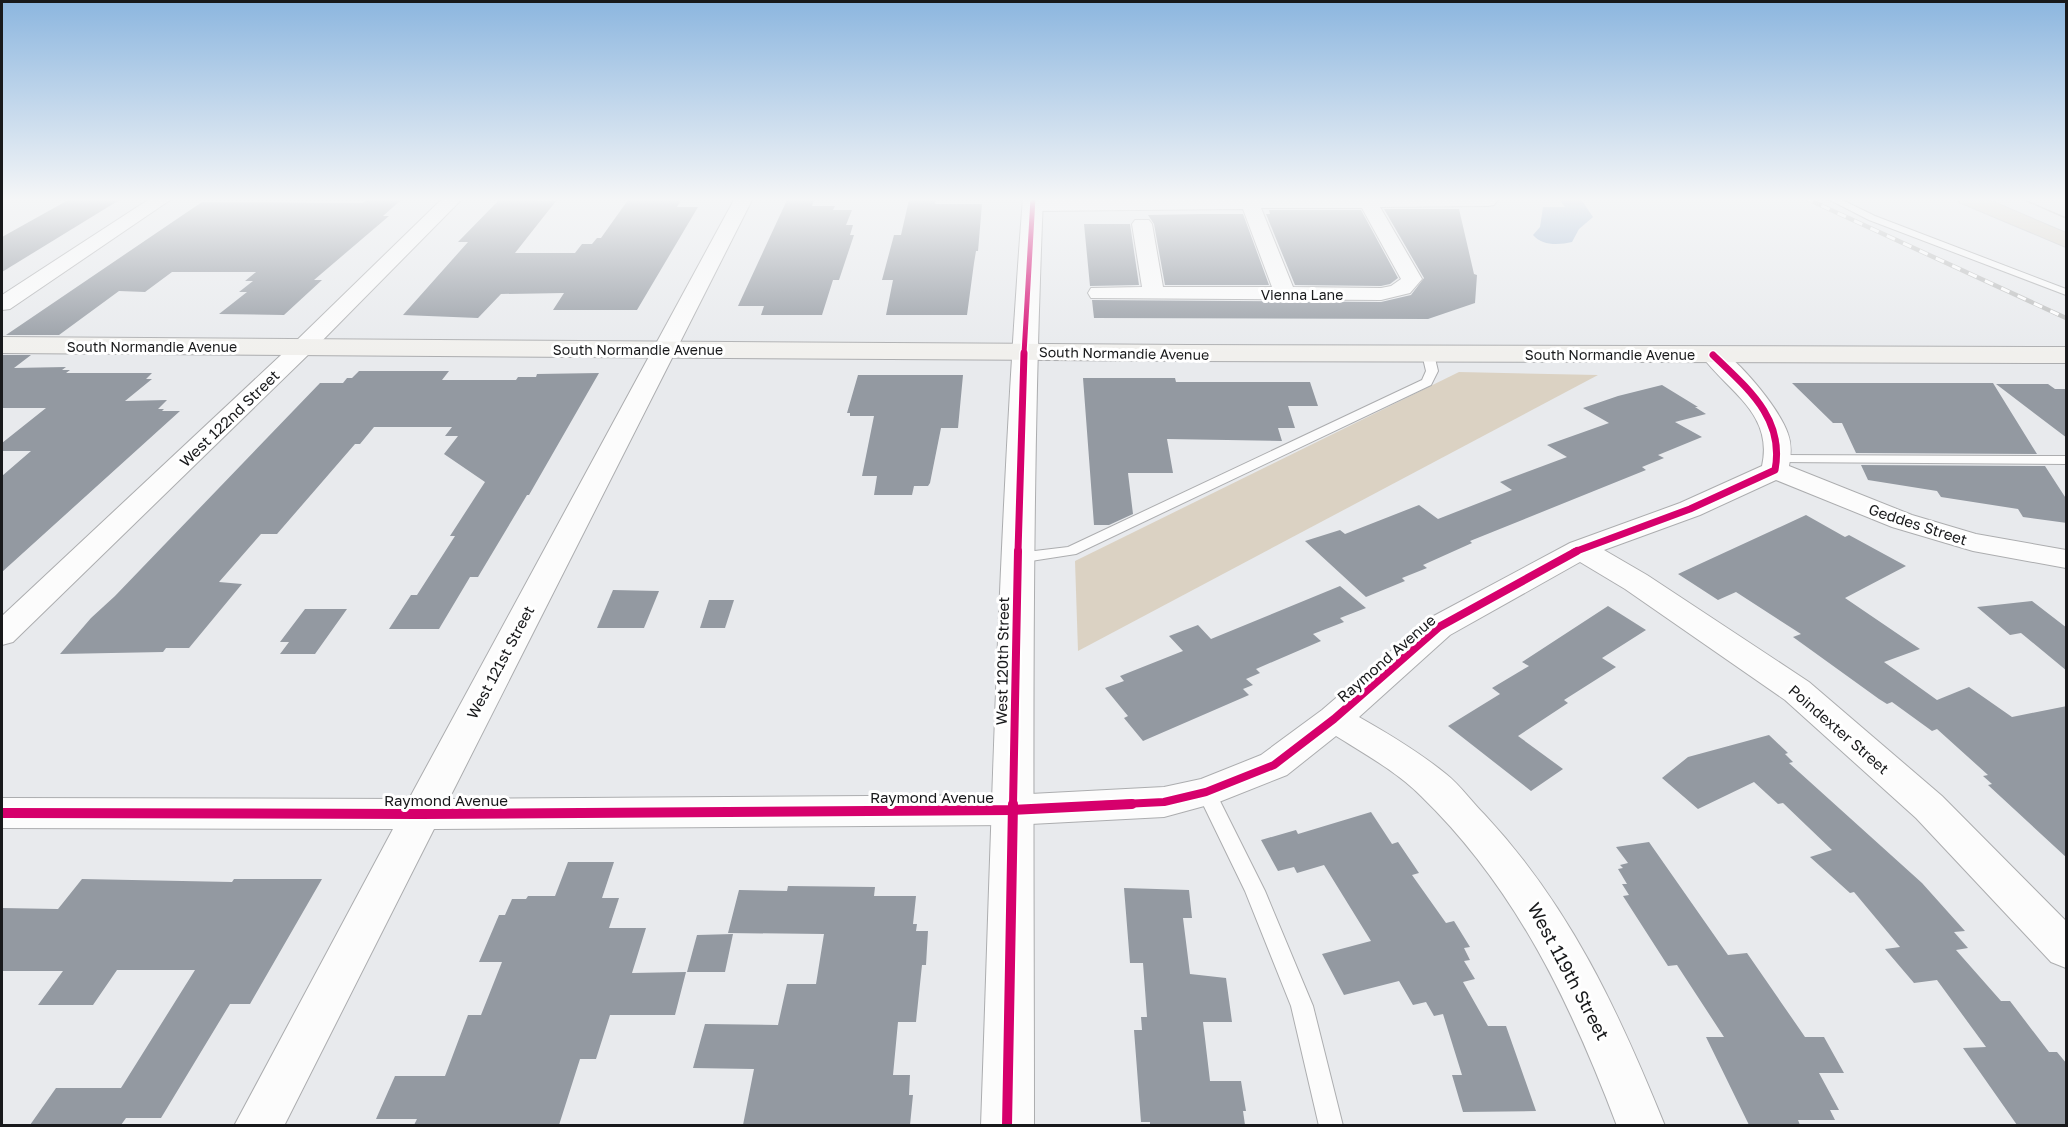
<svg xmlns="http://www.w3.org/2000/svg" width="2068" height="1127" viewBox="0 0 2068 1127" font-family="'Golos Text',sans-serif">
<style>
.green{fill:#dbd2c3}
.water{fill:#a2b8d2}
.building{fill:#9399a1}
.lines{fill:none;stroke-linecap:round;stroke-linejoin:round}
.service-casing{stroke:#acadaf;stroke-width:2}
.minor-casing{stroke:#acadaf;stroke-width:2}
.tertiary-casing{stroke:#acadaf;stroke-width:2}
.secondary-casing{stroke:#acadaf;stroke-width:2}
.motorway-casing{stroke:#c4c5c7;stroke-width:2}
.service{fill:#fcfcfc;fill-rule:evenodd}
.minor{fill:#fcfcfc;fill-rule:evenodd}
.tertiary{fill:#fcfcfc;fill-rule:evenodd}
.secondary{fill:#f1f0ed;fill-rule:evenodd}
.motorway{fill:#d9d3c8;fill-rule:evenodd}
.tram{stroke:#b9baba;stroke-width:1.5}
.rail-casing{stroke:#b9baba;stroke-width:4.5}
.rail{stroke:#fff;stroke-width:3;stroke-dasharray:9;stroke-linecap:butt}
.cycleway-far3-casing{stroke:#fff;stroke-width:8}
.cycleway-far2-casing{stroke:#fff;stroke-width:10}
.cycleway-far1-casing{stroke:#fff;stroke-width:12}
.cycleway-casing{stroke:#fff;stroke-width:14}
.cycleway-far3{stroke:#d6006c;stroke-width:5}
.cycleway-far2{stroke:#d6006c;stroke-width:7}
.cycleway-far1{stroke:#d6006c;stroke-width:8}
.cycleway{stroke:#d6006c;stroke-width:10}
.labels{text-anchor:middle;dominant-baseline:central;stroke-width:6;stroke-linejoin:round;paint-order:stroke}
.far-street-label{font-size:14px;fill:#18191b;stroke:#fff}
.street-label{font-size:15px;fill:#18191b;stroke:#fff}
.near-street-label{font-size:18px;fill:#18191b;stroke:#fff}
</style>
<rect width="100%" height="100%" fill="#e8eaed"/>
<!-- green -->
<path class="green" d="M1459,372l139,3 -520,276 -3,-90z"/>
<!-- water -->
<path class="water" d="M1558,198h22l13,19 -14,12 -7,13c-13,3 -30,4 -39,-7l7,-8 3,-20h22z"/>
<!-- building -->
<g class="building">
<path d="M70,199h51l-119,73v-35z"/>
<path d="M367,199h35l-19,17h6l-75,64h8l-38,35 -65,-1 28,-22h-8l14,-11h-8l11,-9h-84l-27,20 -26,-1 -60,44h-53l196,-133 161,1z"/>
<path d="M537,199l-1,2h20l-41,52h60l7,-9h10l5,-6h4l27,-38h53l-4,7h21l-61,103h-84l11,-17 -63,1 -23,24 -75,-3 65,-73h-10l41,-42z"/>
<path d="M787,200h27l-2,6h23l-2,4h19l-6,15h7l-3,10h4l-15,45h-6l-11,35h-61l3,-9h-26z"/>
<path d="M909,200h27l-1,4h47l-4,47h-2l-2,12 -7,52h-81l7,-35h-11l12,-45h7z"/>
<path d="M1384,209h75l15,65 3,1 -2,28 -47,16 -334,-1 -2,-18 289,2 30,-7 13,-17z"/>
<path d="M1269,210h92l37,68 -8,6 -9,2 -86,-1 -29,-71h4z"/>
<path d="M1201,214h42l26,71h-104l-11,-61 -6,-9z"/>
<path d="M1084,224h46l9,61 -49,1z"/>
<path d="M2,355h29l-17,13 52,-1 -4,3h8l-4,3h86l-6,6h6l-27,22 42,-1 -9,9h6l-2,2h18l-178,161v-96l29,-25h-29v-8l44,-35h-44z"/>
<path d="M359,371h90l-7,9h74l2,-3h18l1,-3 62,-1 -70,122h-2l-49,82h-8l-31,52h-50l22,-34h6l38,-59h-5l35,-54 -41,-28 14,-18h-13l7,-9h-78l-14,17h-5l-78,90h-16l-42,48 23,2 -53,64h-23l-3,4 -103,2 31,-36 24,-22 205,-213h23l4,-5h5z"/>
<path d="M858,375h105l-5,53h-17l-11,55 -2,3h-14l-2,9h-38l3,-19h-15l12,-60h-24v-3h-3z"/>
<path d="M1083,378h92l1,4h134l8,24h-30l7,22h-17l4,13 -115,-2 6,34h-45l5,41 -24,11h-15z"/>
<path d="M1792,383h201l44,71 -181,-1 -14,-30h-9z"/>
<path d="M1996,384h52l7,5h12v49z"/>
<path d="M1662,385l36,22h-3l11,7 -31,8 27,15 -44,18 6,3 -22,9 4,3 -176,71 2,2 -49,22 4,3 -25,10 3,3 -39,16 -61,-56 35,-11 5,4 74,-29 19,14 74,-29 -12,-8 67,-25 -20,-12 62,-22 -26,-15 35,-12z"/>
<path d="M1861,465l184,1 22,34v23l-44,-6 -5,-8 -77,-12 -4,-6 -69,-11z"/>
<path d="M1806,515l39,22 4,-2 57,31 -61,32 75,51 -36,13 53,38 32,-13 43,30 55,-11v152l-79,-73 4,-1 -9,-8 5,-1 -51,-46 -5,2 -40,-29 -5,2 -8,-5 -86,-62 8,-3 -65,-42 -18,8 -40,-26z"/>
<path d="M1340,586l26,22 -26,10 4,4 -31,12 8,7 -65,28 4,4 -14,6 7,6 -10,4 6,6 -106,46 -19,-23 4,-2 -23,-28 19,-7 -4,-5 63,-25 -14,-15 29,-11 13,14z"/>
<path d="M613,590l46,1 -15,37h-47z"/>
<path d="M709,600h25l-9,28h-25z"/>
<path d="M2032,601l35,27v43l-46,-38 -11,2 -33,-28z"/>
<path d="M1608,606l38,24 -44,28 14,9 -52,33 4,3 -50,33 45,33 -32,22 -83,-65 52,-32 -8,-6 37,-22 -7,-4z"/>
<path d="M305,609h42l-32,45h-35l9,-12h-9z"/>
<path d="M1769,735l19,18 -3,1 8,8 -4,1 133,120 43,48 -11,1 14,16 -12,2 45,51h9l39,51h8l10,12v61h-50l-54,-77 23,-1 -49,-67 -23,3 -29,-34 15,-2 -46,-55 -4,1 -40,-36 22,-7 -49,-47 -5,1 -24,-22 -56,27 -36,-31 26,-21z"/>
<path d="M1371,812l21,32 6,-2 21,31 -7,2 34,48 8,-2 16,26 -6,1 6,12 -6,1 11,18 -12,3 25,44h18l30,85 -73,1 -11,-37h10l-19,-61 -9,2 -8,-14 -13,3 -14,-24 -55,14 -22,-41 49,-13 -47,-76 -27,8 -3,-6 -16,4 -17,-31 35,-10 2,4z"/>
<path d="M1649,842l79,113 19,-2 58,84h19l20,36h-25l20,37h-9l5,10h-37l2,5h-51l-43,-88h18l-47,-72 -9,1 -45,-70 6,-1 -7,-11h5l-9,-15 5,-1 -3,-3 8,-2 -12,-16z"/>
<path d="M568,862h46l-12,36h17l-10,30h37l-14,45 54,-1 -11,43h-65l-14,44h-16l-21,66h-145l3,-6h-41l19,-43h50l23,-61h13l21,-53h-23l20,-47h6l7,-16h14l2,-3h27z"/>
<path d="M82,879l150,3 2,-3h88l-72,125h-20l-69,114h-35l-5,7h-91l26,-37h65l74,-118h-78l-24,35h-55l25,-34h-61v-63l56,1z"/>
<path d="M788,886l87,1 -1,9h42l-3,28h4l-1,7h12l-2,34h-4l-6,57h-18l-5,53h17l-1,20h4l-3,30h-167l11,-56 -61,-1 12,-44 73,1 9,-41h29l8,-50 -96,-1 11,-43 48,1z"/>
<path d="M1124,888l65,2 3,28h-9l7,56 36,4 6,44h-29l7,59h31l5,30h-3l2,14h-95v-3h-9l-7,-92h8l-1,-13h6l-4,-54h-13z"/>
<path d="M733,934l-8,38h-38l10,-37z"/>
</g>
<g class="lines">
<defs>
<g id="service">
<path d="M1826,198h12l37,18 191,73v6l-197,-75z"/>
<path d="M1428,351l6,3 4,17 -7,14 -355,169 -58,9 -7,-5 7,-5 50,-6 354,-167 4,-9 -4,-17z"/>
<path d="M1777,455l289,1v8l-294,-2 -2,-3z"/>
<path d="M1206,785l7,2 52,104 48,115 30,120h-24l-28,-120 -46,-115 -48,-99 2,-5z"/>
</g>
<g id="minor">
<path d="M151,198h22l-163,111 -8,1v-15z"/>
<path d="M443,198h20l-152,154 -298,290 -11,3v-29l293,-274z"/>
<path d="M735,198h18l-304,601 563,-4 152,-8 37,-8 60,-24 61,-45 106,-91 142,-76 110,-40 82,-37c12,-53 -35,-75 -61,-111l4,-5c6,-2 12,-3 17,1 22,15 58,59 66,83 4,11 3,21 1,32l123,49 64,19 90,16v18l-93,-17 -81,-24 -116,-47 -76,35 -96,35 43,25 162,107 133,114 124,125v47l-15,-6 -135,-144 -131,-118 -160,-111 -45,-27 -130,73 -91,82c30,17 60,35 87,57 14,11 25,27 38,40 86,92 134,196 181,312h-48c-46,-122 -101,-238 -196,-330 -24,-24 -56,-42 -85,-60l-49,39 -68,27 -55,15 -152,8 -578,4 -150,297h-50l159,-297 -391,-1v-30l407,1z"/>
<path d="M1162,198h333l2,3 -3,4 -6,1 -108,1 42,72 -12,14 -29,7 -290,-2 -3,-5 3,-5 51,-1 -10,-63 3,-4h14l3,4 11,63h109l-29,-78 -210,2 -7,-2 -2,-4 2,-4 7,-2zM1261,208h101l39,71 -10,7 -10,2 -88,-1z"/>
</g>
<path id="tertiary" d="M1023,198h20c-13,309 -9,618 -9,928h-53c11,-310 18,-619 42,-928z"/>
<path id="secondary" d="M2,337l1186,8 878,2v16l-878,-2 -1186,-8z"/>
<path id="motorway" d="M1956,198h28l82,35v14l-107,-45z"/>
</defs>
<!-- service casing -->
<use href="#service" class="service-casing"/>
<!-- minor casing -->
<use href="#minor" class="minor-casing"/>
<!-- tertiary casing -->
<use href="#tertiary" class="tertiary-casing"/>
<!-- secondary casing -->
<use href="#secondary" class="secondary-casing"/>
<!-- motorway casing -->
<use href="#motorway" class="motorway-casing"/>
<!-- service -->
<use href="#service" class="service"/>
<!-- minor -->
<use href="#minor" class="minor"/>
<!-- tertiary -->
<use href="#tertiary" class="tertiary"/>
<!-- secondary -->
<use href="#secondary" class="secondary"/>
<!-- motorway -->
<use href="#motorway" class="motorway"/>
<!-- tram -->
<path class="tram" d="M2020,198l46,20"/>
<defs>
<path id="rail" d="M1805,198l261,120"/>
</defs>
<!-- rail casing -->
<use href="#rail" class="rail-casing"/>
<!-- rail -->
<use href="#rail" class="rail"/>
<defs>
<path id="cycleway-far3" d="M1024,354l9,-156"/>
<g id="cycleway-far2">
<path d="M1018,552l6,-199"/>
<path d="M1574,552l116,-43 85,-39c10,-52 -28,-82 -62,-115"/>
</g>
<g id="cycleway-far1">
<path d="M1013,805l5,-254"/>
<path d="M1103,805l61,-3 42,-10 68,-27 60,-46 105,-92 138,-76"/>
</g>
<g id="cycleway">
<path d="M2,813l419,1 591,-4 120,-6"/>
<path d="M1007,1126l6,-322"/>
</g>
</defs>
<!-- cycleway-far3 casing -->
<use href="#cycleway-far3" class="cycleway-far3-casing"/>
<!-- cycleway-far2 casing -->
<use href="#cycleway-far2" class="cycleway-far2-casing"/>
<!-- cycleway-far1 casing -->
<use href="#cycleway-far1" class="cycleway-far1-casing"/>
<!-- cycleway casing -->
<use href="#cycleway" class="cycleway-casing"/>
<!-- cycleway-far3 -->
<use href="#cycleway-far3" class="cycleway-far3"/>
<!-- cycleway-far2 -->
<use href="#cycleway-far2" class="cycleway-far2"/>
<!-- cycleway-far1 -->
<use href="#cycleway-far1" class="cycleway-far1"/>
<!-- cycleway -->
<use href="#cycleway" class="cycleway"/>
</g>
<!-- sky -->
<linearGradient id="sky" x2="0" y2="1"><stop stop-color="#8cb6df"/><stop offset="0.56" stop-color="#f5f6f7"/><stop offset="1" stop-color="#f5f6f7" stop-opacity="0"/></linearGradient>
<rect width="2068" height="356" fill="url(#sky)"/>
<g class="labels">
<!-- far-street labels -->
<g class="far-street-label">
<text x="1302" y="294">Vienna Lane</text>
<text x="152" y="346">South Normandie Avenue</text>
<text x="638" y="349">South Normandie Avenue</text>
<text transform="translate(1124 353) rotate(1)">South Normandie Avenue</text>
<text x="1610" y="354">South Normandie Avenue</text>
</g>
<!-- street labels -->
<g class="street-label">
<text transform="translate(229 418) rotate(-44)">West 122nd Street</text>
<text transform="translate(1918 524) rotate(18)">Geddes Street</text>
<text transform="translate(1386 658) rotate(-41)">Raymond Avenue</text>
<text transform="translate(1002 661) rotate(-89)">West 120th Street</text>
<text transform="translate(500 662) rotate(-62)">West 121st Street</text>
<text transform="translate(1839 729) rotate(41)">Poindexter Street</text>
<text x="932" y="797">Raymond Avenue</text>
<text x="446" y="800">Raymond Avenue</text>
</g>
<!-- near-street labels -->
<g class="near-street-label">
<text transform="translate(1569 971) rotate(62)">West 119th Street</text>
</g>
</g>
<!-- border -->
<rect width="2068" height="1127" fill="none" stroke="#18191b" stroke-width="6"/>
</svg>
